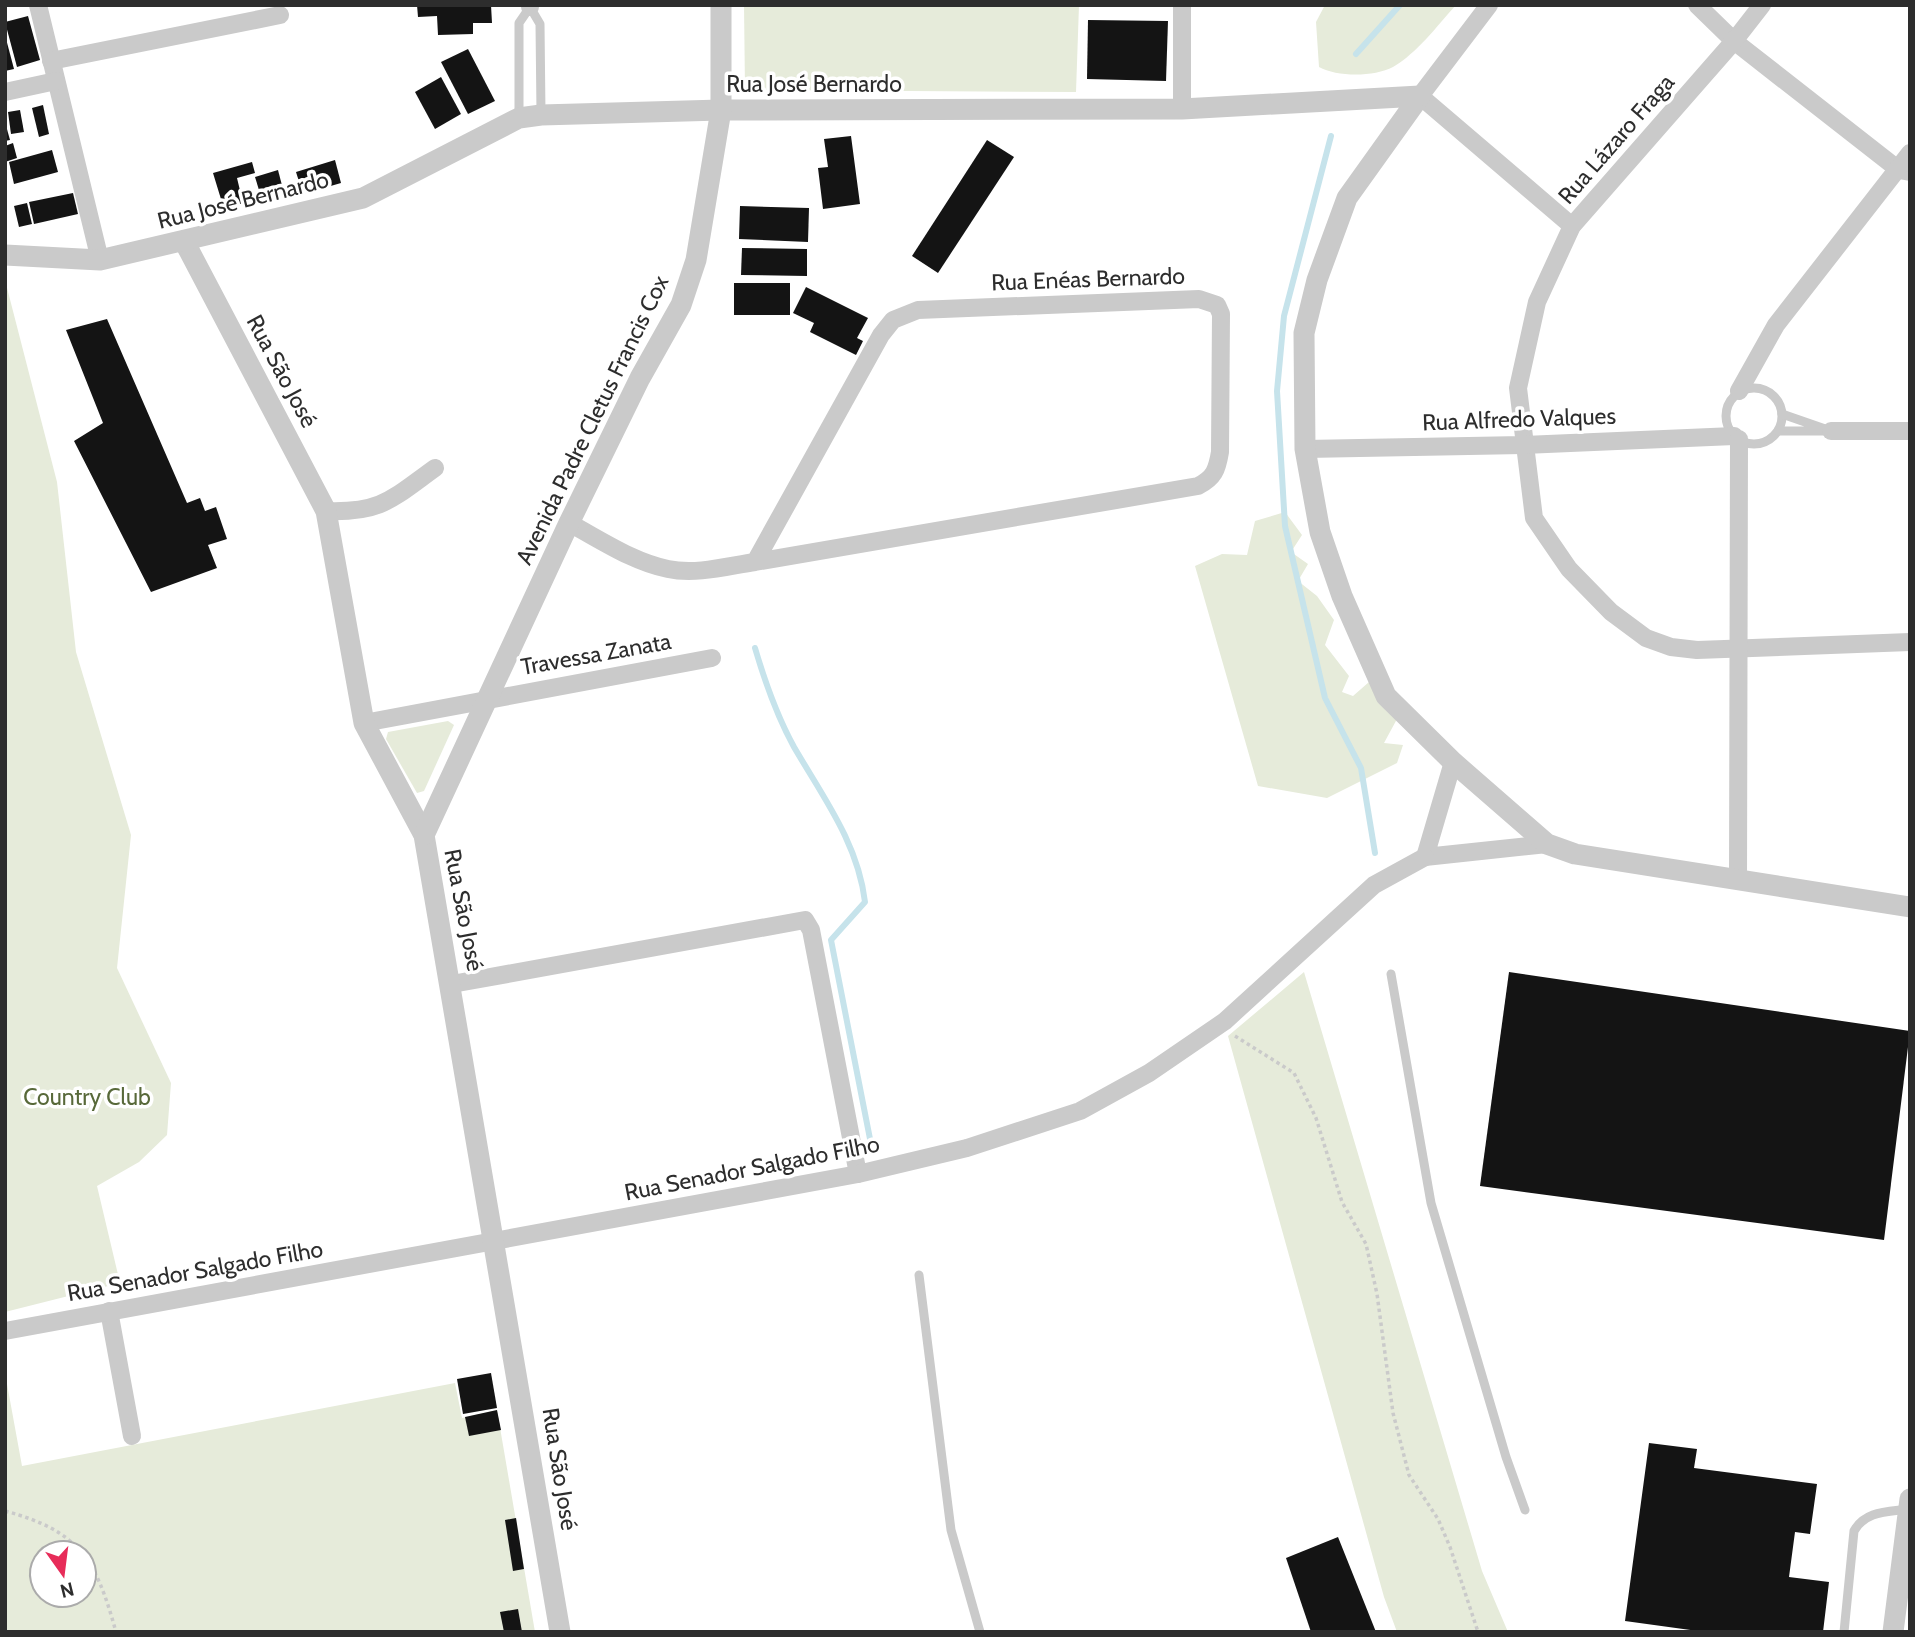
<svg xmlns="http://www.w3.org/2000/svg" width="1915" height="1637" viewBox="0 0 1915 1637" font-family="Cabin,sans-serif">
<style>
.green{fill:#e6ebda;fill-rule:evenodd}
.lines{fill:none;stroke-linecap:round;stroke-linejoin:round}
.stream{stroke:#c6e3eb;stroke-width:6}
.building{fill:#141414}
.path{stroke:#cacaca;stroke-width:3.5;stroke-dasharray:3.5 3.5;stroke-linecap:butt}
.service{stroke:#cacaca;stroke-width:9}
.minor{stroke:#cacaca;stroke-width:18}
.tertiary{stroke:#cacaca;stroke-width:21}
.labels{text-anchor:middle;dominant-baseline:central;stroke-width:7;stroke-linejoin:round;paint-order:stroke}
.street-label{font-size:23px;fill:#2d2d2d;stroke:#fff}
.park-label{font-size:23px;fill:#58693a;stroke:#fff}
</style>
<rect width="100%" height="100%" fill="#fff"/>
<!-- green -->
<g class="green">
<path d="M744,5h335l-3,87 -331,-2z"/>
<path d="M1325,5h131c-19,21 -39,48 -63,62 -19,10 -56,10 -74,0l-3,-45z"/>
<path d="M5,280l52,202 19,170 55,183 -14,133 54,115 -4,52 -28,27 -42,24 23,97 -115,29z"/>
<path d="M1285,512l17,23 -11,17 17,12 -10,17 19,15 17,24 -9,25 24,31 -7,16 11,4 16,-14 28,37 -13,24 19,2 -6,18 -70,35 -69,-12 -63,-220 27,-12 25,1 8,-34z"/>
<path d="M448,721l6,4 -30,66 -7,2 -31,-54 2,-7z"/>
<path d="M1304,972l178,599 26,61h-111l-13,-35 -156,-561z"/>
<path d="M5,1373l17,93 433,-83 7,35 35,-8 38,222h-530zM42,1553h42v42h-42z"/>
</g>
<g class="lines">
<!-- stream -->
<g class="stream">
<path d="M1356,54l44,-49"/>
<path d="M1331,136l-47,180 -7,75 8,135 40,172 36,70 14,85"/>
<path d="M755,648c10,34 22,68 39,99 29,50 64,96 71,155l-34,38 40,204"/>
</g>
</g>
<!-- building -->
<g class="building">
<path d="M417,5h74l1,18h-19v11l-35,1 -1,-19 -19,1z"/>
<path d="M28,16l12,44 -23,7 -12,-45z"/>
<path d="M1088,20l80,1 -2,60 -79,-2z"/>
<path d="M5,35l9,34 -9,2z"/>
<path d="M468,49l27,52 -27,13 -27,-52z"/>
<path d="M441,77l20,37 -26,15 -20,-37z"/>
<path d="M43,105l6,29 -10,3 -7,-29z"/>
<path d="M20,110l4,22 -13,2 -3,-22z"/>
<path d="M5,122l5,18 -5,1z"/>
<path d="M851,136l9,68 -37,5 -5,-41 10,-1 -4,-28z"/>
<path d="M987,140l27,17 -76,116 -26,-17z"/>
<path d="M13,143l4,15 -12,4v-16z"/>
<path d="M52,150l6,22 -44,12 -5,-22z"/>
<path d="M335,160l6,23 -38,11 -7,-22z"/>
<path d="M252,162l3,11 -18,5 6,25 -19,6 -11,-36z"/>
<path d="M278,170l7,27 -22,6 -8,-26z"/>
<path d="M73,193l5,21 -44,10 -5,-22z"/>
<path d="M27,203l5,21 -13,3 -5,-21z"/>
<path d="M740,206l69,2 -1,34 -69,-3z"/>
<path d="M742,248l65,1v27l-66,-1z"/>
<rect x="734" y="283" width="56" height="32"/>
<path d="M806,287l62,31 -11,20 6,3 -7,14 -46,-23 4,-9 -21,-10z"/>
<path d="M107,319l80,184 13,-5 5,13 11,-4 11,32 -19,6 9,23 -66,24 -77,-151 29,-18 -37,-93z"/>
<path d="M1509,972l401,59 -26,209 -404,-54z"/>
<path d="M491,1373l6,35 -34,6 -6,-35z"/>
<path d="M497,1410l4,20 -32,6 -4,-19z"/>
<path d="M1649,1443l48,6 -3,19 123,16 -7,50 -15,-2 -6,45 40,5 -6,50h-118l-80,-11z"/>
<path d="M516,1518l8,51 -11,2 -8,-51z"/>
<path d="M1338,1537l38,95h-65l-25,-74z"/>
<path d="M518,1609l4,23h-18l-4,-20z"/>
</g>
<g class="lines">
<!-- path -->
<g class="path">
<path d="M1235,1036l59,37 22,45 26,84 24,42 11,50 16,119 16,62 29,44 12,28 28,85"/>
<path d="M5,1511c75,20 91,49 111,121"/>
</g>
<!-- service -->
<g class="service">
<path d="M519,118v-95l11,-16 10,17 1,89"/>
<circle cx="1754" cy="416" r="28"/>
<path d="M1778,431h53l-49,-17"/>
<path d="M1391,974l40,229 75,254 19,53"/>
<path d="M919,1275l32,255 29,102"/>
<path d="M1844,1632l10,-101c11,-20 33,-19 54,-22"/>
</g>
<!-- minor -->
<g class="minor">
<path d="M38,5l62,255"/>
<path d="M1182,5v104"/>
<path d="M1489,5l-69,91 152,130"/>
<path d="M1697,5l37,36 165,129 11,2"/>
<path d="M1762,5l-28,36 -162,185 -35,76 -19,86 16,130 35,51 42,43 35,26 25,9 26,3 213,-8"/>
<path d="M530,7v-2"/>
<path d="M51,61l229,-46"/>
<path d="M5,92l51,-11"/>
<path d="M1739,391l37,-66 134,-172"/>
<path d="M1831,431h79"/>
<path d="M1305,449l218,-4 211,-9"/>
<path d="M326,511c55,2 66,-12 109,-43"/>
<path d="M569,523c32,17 64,39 99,46 28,6 60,-3 87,-7l443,-76c16,-8 19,-16 22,-34l1,-138 -4,-9 -18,-6 -281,11 -25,10 -12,15 -126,227"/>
<path d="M364,723l348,-65"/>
<path d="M1453,762l-28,95 122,-13"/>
<path d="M1738,880l1,-441"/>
<path d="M452,984l353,-64 6,10 47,244"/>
<path d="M109,1311l23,125"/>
<path d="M5,1331l853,-157 109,-26 113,-37 69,-38 76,-52 149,-136 51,-28"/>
</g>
<!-- tertiary -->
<g class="tertiary">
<path d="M1420,96l-73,102 -30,82 -13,53 1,116 15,83 22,64 44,100 67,66 94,82 28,10 335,53"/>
<path d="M184,241l142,270 38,212 60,112 136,797"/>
<path d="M5,255l95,5 263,-62 156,-80 22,-3 180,-5 461,-1 238,-13"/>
<path d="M424,835l145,-312 71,-145 41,-73 15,-45 25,-150v-105"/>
<path d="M1893,1632l17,-133"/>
</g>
</g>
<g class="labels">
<!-- street labels -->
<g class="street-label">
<text x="814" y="84">Rua José Bernardo</text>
<text transform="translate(1616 139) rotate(-49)">Rua Lázaro Fraga</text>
<text transform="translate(243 200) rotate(-14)">Rua José Bernardo</text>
<text transform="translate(1088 279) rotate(-2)">Rua Enéas Bernardo</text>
<text transform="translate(282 371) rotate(62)">Rua São José</text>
<text transform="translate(1519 419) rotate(-2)">Rua Alfredo Valques</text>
<text transform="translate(592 420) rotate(-64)">Avenida Padre Cletus Francis Cox</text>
<text transform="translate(596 654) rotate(-10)">Travessa Zanata</text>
<text transform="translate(464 910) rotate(79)">Rua São José</text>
<text transform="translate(752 1168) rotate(-11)">Rua Senador Salgado Filho</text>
<text transform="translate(195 1271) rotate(-10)">Rua Senador Salgado Filho</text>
<text transform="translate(560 1469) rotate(81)">Rua São José</text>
</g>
<!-- park labels -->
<g class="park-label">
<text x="87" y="1097">Country Club</text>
</g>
</g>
<!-- border -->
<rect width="1915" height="1637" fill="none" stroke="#2d2d2d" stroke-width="14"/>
<!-- north arrow -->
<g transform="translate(63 1574) rotate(166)"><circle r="33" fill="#ffffff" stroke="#ababab" stroke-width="2"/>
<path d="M0-5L12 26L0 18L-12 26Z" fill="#e72c59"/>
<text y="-10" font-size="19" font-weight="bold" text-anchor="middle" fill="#2d2d2d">N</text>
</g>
</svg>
